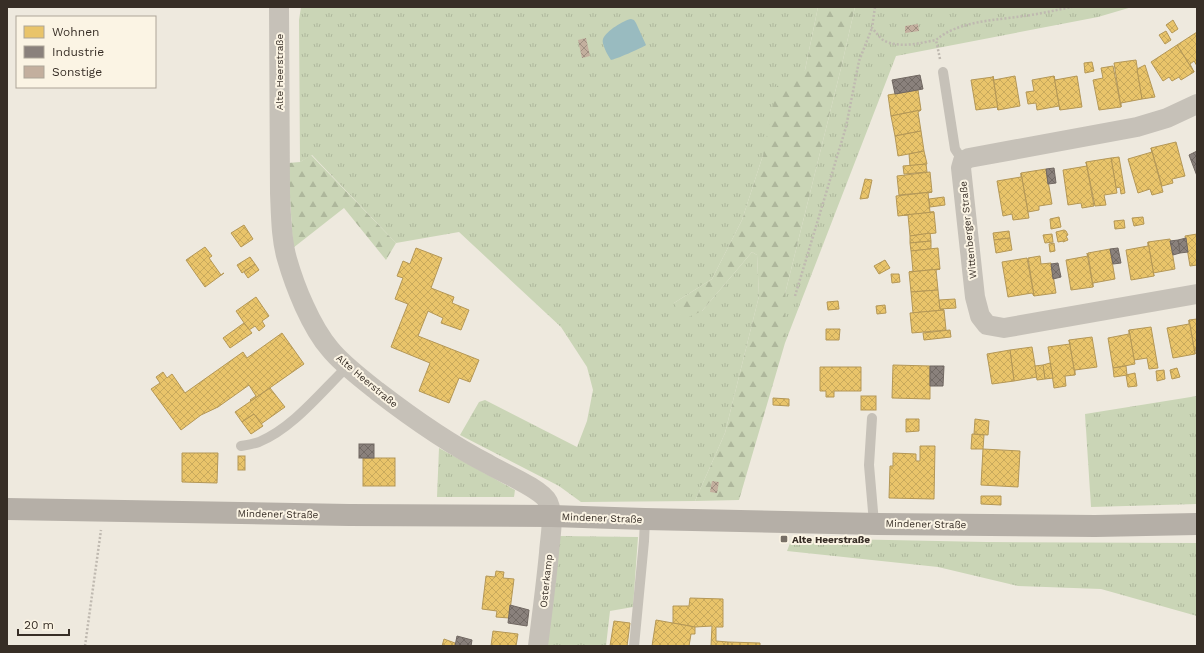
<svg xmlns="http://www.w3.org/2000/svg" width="1204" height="653" viewBox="0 0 1204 653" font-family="'Work Sans',sans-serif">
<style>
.grass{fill:url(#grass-tufts)}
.forest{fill:url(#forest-firs)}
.water{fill:#99bbc0}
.homes{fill:url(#homes-cross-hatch);stroke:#b49756}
.industry{fill:url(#industry-cross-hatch);stroke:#716862}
.building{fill:url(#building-cross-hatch)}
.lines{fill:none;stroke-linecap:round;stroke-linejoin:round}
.path{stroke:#bfb9b0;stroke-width:2.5;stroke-dasharray:2 2;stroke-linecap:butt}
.lane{stroke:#c6c1b8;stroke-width:10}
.street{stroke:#c6c1b8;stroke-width:20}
.primary{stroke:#b5afa7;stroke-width:22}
.poi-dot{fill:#776f66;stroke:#fbf4e4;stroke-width:1.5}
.labels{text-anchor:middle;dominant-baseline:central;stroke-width:4;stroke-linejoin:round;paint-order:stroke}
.street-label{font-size:10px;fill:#372e26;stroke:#fbf4e4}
.poi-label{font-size:10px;font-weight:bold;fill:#372e26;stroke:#fbf4e4;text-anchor:start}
</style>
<defs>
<pattern id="grass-tufts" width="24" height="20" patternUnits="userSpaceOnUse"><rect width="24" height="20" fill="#cad5b6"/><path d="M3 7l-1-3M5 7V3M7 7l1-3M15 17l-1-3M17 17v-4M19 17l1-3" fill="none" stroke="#aeb79c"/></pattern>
<pattern id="forest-firs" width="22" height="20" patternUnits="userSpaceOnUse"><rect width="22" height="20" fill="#cad5b6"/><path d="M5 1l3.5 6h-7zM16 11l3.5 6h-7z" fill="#aeb79c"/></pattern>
<pattern id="homes-cross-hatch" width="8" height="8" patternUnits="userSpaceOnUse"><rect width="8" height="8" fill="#e9c46a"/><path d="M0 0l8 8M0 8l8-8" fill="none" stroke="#c8a95c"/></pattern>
<pattern id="industry-cross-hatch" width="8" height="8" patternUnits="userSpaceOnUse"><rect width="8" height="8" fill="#8a817c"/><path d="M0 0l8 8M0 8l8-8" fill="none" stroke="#726a65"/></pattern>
<pattern id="building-cross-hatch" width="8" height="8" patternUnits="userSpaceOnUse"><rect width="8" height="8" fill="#c3af9e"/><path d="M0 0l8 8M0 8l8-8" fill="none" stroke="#9f8f81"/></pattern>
</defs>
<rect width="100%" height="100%" fill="#eee9de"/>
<!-- grass -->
<g class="grass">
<path d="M301,7h517l-13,63 -42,85 -21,65 -30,59 -38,24 28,8 50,-59 5,3 2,41 -34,137 -30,68 -114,1 -22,-16 -99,-51 19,-33 6,-2 92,47 10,-26 6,-31 -6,-23 -26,-40 -102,-95 -63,11 -84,-88 -12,7 -1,-142z"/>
<path d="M855,7h277l-34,10 -202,39 -111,287v-49l57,-230z"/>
<path d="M1197,396v108l-106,3 -6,-93z"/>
<path d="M439,448l76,42 -1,7h-77z"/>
<path d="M559,536l79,1 -5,70 -23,4 -4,35h-61z"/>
<path d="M792,538l194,4 211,1v73l-96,-27 -83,-3 -80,-19 -151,-16z"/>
</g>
<!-- forest -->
<g class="forest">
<path d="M818,7h37l-13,57 -57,230v49l-46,157 -44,1 30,-68 34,-137 -2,-41 -5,-3 -50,59 -20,9 -8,-17 38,-24 30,-59 21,-65 14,-69 28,-16z"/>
<path d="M311,155l85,88 -10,17 -42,-52 -51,40 -5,-85 12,-1z"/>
</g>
<!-- water -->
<path class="water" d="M631,19l3,1 2,3 10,22c-4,3 -32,15 -35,15 -3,-4 -10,-17 -8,-21 3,-8 21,-19 28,-20z"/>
<!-- homes -->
<g class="homes">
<path d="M1173,20l5,9 -6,4 -6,-8z"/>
<path d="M1166,31l5,9 -6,4 -6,-9z"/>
<path d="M1197,32v34l-3,-5 -4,3 4,8 -17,-27z"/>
<path d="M1177,45l17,27 -13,8 -2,-3 -7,4 -3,-4 -6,4 -12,-19z"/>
<path d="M1136,60l6,39 -21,4v4l-7,-44z"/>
<path d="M1092,62l2,9 -9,2 -1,-10z"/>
<path d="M1145,65l10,32 -13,2 -5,-30z"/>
<path d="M1113,66l8,41 -22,3 -6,-30 10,-2 -2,-10z"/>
<path d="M993,76l1,4 21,-4 5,30 -22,4z"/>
<path d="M1054,76l6,34 -1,-4 -22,4 -1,-7 -8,1 -2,-12 8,-1 -2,-11z"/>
<path d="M1054,76l1,4 22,-4 5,31 -22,3z"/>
<path d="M993,77l5,33 -1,-3 -21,3 -5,-30z"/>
<path d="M918,90l3,20 -30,6 -3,-21z"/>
<path d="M921,110l-3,2 3,19 -26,5 -4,-20z"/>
<path d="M921,131l3,20 -26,5 -3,-20z"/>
<path d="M1176,142l9,34 -13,3 1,4 -11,3 -11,-38z"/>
<path d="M1151,148l12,44 -11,3 -2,-6 -12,4 -10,-34 24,-7z"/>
<path d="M924,151l3,13 -17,2 -1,-12z"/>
<path d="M1119,157l6,36 -4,1 -1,-7 -4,1 -5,-30z"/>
<path d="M1111,158l6,35 -13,2 2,10 -11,1 -9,-44z"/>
<path d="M1086,162l8,44 -12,2 -1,-5 -13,2 -5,-35 24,-4z"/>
<path d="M926,164l1,8 -23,2 -1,-8z"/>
<path d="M1046,169l6,35 -13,2v4l-11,2 -7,-39z"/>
<path d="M930,172l2,20 -33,3 -2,-19z"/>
<path d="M1021,173l8,45 -16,2 -1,-6 -9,2 -6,-35 24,-4z"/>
<path d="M865,179l7,1 -4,18 -8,1z"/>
<path d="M932,192l-4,1 2,19h4l-36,4 -2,-20z"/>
<path d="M944,197l1,8 -15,2 -1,-8z"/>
<path d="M934,212l2,21 -26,3 -2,-21h-4z"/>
<path d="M1059,217l2,10 -10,2 -1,-10z"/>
<path d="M1143,217l1,7 -10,2 -2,-8z"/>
<path d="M1124,220l1,8 -10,1 -1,-8z"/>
<path d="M244,225l9,14 -12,8 -10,-14z"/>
<path d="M1064,230l2,1 2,4 -2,1 2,4 -5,2v-1l-5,1 -2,-10z"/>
<path d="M1009,231l1,7 -16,2 -1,-7z"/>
<path d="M930,233l1,8 -21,2v-7z"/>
<path d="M1052,234l1,8 -8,1 -2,-8z"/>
<path d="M1197,234v31l-7,1 -5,-30z"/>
<path d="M1010,238l2,12 -16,3 -2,-13z"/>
<path d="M1170,239l5,30 -22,4 1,3 -6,-34z"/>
<path d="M931,241v8l-20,2 -1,-8z"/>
<path d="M1148,242l6,34 -23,4 -5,-30 22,-4z"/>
<path d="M1054,243l1,8 -5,1 -1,-8z"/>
<path d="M205,247l7,9 -3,2 12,17 3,-2 -19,14 -19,-27z"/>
<path d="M416,248l26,10 -11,30 23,9 -2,6 17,7 -8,20 -20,-7 2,-5 -15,-7 -10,25 61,24 -9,22 -11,-4 -10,25 -30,-12 11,-28 -39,-16 17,-43 -13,-5 8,-21 -6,-2 6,-15 7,3z"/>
<path d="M938,248l2,21 -31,3 4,-1 -2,-20z"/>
<path d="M1110,249l5,30 -22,4v4l-5,-34z"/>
<path d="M1087,253l6,34 -22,3 -5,-30 22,-4z"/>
<path d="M1040,256l1,8 10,-1 5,30 -22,3 -6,-38z"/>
<path d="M250,257l5,7 -13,9 -5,-8z"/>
<path d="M1027,258l7,38 -2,-3 -24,4 -6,-35z"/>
<path d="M885,260l5,8 -11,6 -5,-8z"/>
<path d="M255,264l4,6 -11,8 -4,-6z"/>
<path d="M940,269l-4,1 2,20 -27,2 -2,-20z"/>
<path d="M891,274h8l1,8 -8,1z"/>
<path d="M938,290l2,19 4,1 -31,3 -2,-21z"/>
<path d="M256,297l13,19 -7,5 3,5 -6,5 -4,-5 -6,4 -13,-19z"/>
<path d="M955,299l1,9 -16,1 -1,-9z"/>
<path d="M838,301l1,8 -11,1 -1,-8z"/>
<path d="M885,305l1,8 -9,1 -1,-8z"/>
<path d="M944,310l2,20 -34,3 -2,-20z"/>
<path d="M1197,319v31h-2v4l-6,-34z"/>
<path d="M1189,320l6,34 -22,4 -6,-30 22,-4z"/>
<path d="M244,323l8,10 -22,15 -7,-10z"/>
<path d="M1151,327l7,41 -9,1 -2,-11 -13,2 -5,-30z"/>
<path d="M826,329h14l-1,11h-13z"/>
<path d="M950,330l1,7 -27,3 -1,-7z"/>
<path d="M1129,330l6,34 -22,4 -5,-30 21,-4z"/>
<path d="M282,333l22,31 -53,37 -1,-1 6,-4 -7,-11 -31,22 -17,8 -20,15 -30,-41 9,-6 -4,-6 7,-5 4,6 5,-4 13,19 58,-41 4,6z"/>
<path d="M1092,337l5,30 -22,3v5l-6,-35z"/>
<path d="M1069,340l6,35 -10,1 1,10 -12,2 -6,-41 22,-3z"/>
<path d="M1032,347l5,30 -23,4 -4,-31z"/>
<path d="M1010,350l4,31 -22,3 -5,-30z"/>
<path d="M1050,363l3,15 -8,1 -2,-14z"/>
<path d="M893,365l37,1v33l-38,-1z"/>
<path d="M1043,365l2,14 -8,1 -2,-14z"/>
<path d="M1126,366l1,9 -13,2 -1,-9z"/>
<path d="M820,367h41v24h-27v6h-8v-6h-6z"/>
<path d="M1177,368l3,9 -8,2 -2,-9z"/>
<path d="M1164,370l1,9 -8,2 -1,-10z"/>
<path d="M1135,373l2,13 -9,1 -2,-12z"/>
<path d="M270,388l15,19 -24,17 -7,-10 -12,8 -7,-10z"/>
<rect x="861" y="396" width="15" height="14"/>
<path d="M773,398l16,1v7l-16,-1z"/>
<path d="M254,414l9,12 -12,8 -9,-12z"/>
<path d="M906,419h13v12l-13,1z"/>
<path d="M975,419l14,2 -1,14 -14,-1z"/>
<path d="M972,434l12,1 -1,14h-12z"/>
<path d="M920,446h15l-1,53 -45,-1 1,-32h3v-13l23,1v7h4z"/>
<path d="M983,449l37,2 -2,36 -37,-2z"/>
<path d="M182,453h36l-1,30 -35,-1z"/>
<rect x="238" y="456" width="7" height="14"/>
<rect x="363" y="458" width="32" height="28"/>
<path d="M981,496h20v9l-20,-1z"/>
<path d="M496,571l8,1 -1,6 11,1 -5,39 -13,-1 1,-6 -15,-2 4,-33 9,1z"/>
<path d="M690,598l33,1v28h-7v14l12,1v4h-17l1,-20 -17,1 -22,-4v-17h16z"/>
<path d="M656,620l39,7v7h-4l-2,12h-37z"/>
<path d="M614,621l16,2 -3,23h-17z"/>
<path d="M493,631l25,3 -2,12h-25z"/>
<path d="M444,639l11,4v3h-13z"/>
<path d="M728,642l32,1v3h-32z"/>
</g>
<!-- industry -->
<g class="industry">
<path d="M920,75l3,14 -28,5 -3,-14z"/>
<path d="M1197,151v25l-8,-21z"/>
<path d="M1054,168l2,15 -8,1 -2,-15z"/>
<path d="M1186,238l2,14 -8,1 -2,-13z"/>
<path d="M1178,240l2,13 -7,2 -3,-14z"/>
<path d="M1118,248l3,15 -8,1 -3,-15z"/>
<path d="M1058,263l3,14 -8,2 -2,-15z"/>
<path d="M930,366h14l-1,20h-13z"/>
<rect x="359" y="444" width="15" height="14"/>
<path d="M510,605l19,5 -2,16 -19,-3z"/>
<path d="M457,636l15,4 -1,6h-16z"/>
</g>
<!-- building -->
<g class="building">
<path d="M918,24l1,7 -14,2v-7z"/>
<path d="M586,38l4,18 -8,2 -4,-18z"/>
<path d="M712,481l7,1 -2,11 -7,-1z"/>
</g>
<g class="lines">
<!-- path -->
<g class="path">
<path d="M875,7l-3,21c4,4 7,9 11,12 16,9 37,3 53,0"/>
<path d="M940,59l-4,-19c22,-19 60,-20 88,-24 16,-2 32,-6 48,-9"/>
<path d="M795,296l51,-169 13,-66 13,-33"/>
<path d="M85,646l16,-116"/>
</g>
<!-- lane -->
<g class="lane">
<path d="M943,72l12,77 8,12"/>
<path d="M872,418l-3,47 5,58"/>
<path d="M241,446c6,-1 12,-2 18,-4 34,-14 62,-50 89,-76"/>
<path d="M634,646l10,-105 1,-22"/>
</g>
<!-- street -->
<g class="street">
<path d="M279,7l1,186c1,22 1,46 7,66 8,28 24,68 43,90 13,16 31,29 47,42 35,27 72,53 111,73 13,8 54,25 60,38 7,16 2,34 1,51 -3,31 -7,62 -11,93"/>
<path d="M1197,104l-30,14 -30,9 -168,31 -6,3 -2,7 14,129 5,19 7,9 17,3 193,-34"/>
</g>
<!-- primary -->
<path class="primary" d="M7,509l342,6 203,1 93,3 233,5 217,2 102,-2"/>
</g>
<!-- markers -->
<rect class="poi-dot" x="780" y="535" width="8" height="8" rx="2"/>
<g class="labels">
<!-- street labels -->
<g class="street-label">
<text transform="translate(279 72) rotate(-90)">Alte Heerstraße</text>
<text transform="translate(968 230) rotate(-96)">Wittenberger Straße</text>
<text transform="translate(367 381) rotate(40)">Alte Heerstraße</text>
<text transform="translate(278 514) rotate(1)">Mindener Straße</text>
<text transform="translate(602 518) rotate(2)">Mindener Straße</text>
<text transform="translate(926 524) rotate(1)">Mindener Straße</text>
<text transform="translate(546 581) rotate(-84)">Osterkamp</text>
</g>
<!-- poi labels -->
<g class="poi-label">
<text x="792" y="539">Alte Heerstraße</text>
</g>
</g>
<!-- border -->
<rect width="1204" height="653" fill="none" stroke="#372e26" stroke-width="16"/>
<!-- legend -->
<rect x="16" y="16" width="140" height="72" fill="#fbf4e4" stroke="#ada598"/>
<rect x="24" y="26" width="20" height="12" fill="#e9c46a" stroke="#ada598"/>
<text x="52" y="36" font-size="12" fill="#372e26">Wohnen</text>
<rect x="24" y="46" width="20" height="12" fill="#8a817c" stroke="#ada598"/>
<text x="52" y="56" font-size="12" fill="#372e26">Industrie</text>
<rect x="24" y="66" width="20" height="12" fill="#c3af9e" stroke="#ada598"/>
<text x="52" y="76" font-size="12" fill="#372e26">Sonstige</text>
<!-- scale -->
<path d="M18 629v6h51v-6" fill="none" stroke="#372e26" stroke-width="2"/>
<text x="24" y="629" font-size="12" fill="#372e26" stroke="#fbf4e4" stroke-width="3" paint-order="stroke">20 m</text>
</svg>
